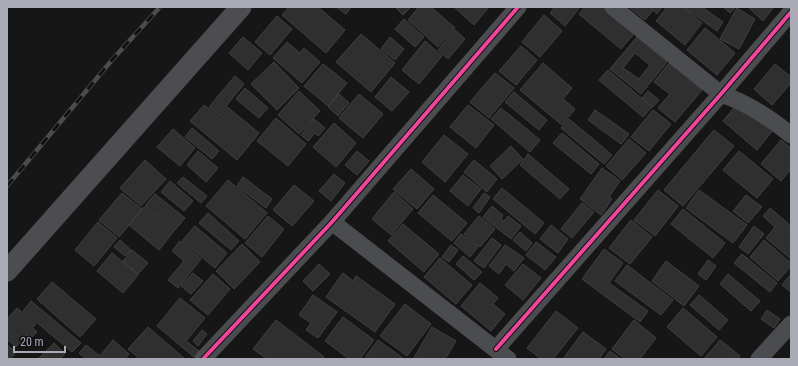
<svg xmlns="http://www.w3.org/2000/svg" width="798" height="366" viewBox="0 0 798 366" font-family="'Roboto Condensed',sans-serif">
<style>
.building{fill:#2f2f30;stroke:#3f4042;fill-rule:evenodd}
.lines{fill:none;stroke-linecap:round;stroke-linejoin:round}
.minor{stroke:#4b4c4f;stroke-width:17}
.major{stroke:#4d4d51;stroke-width:21}
.rail-casing{stroke:#4b4c4f;stroke-width:4.5}
.rail{stroke:#111012;stroke-width:3;stroke-dasharray:9;stroke-linecap:butt}
.cycleway-casing{stroke:#111012;stroke-width:6}
.cycleway{stroke:#ed469a;stroke-width:4}
</style>
<rect width="100%" height="100%" fill="#161616"/>
<!-- building -->
<g class="building">
<path d="M289,7h29l27,23 -19,23 -44,-38z"/>
<path d="M336,7h15l-5,7z"/>
<path d="M395,7h16l-8,8z"/>
<path d="M419,7h12l24,21 -17,19 -30,-27z"/>
<path d="M454,7h35l-15,18z"/>
<path d="M555,7h25l-15,19 -15,-13z"/>
<path d="M585,7h17l32,27 -13,15 -42,-35z"/>
<path d="M629,7h21l3,3 -8,10z"/>
<path d="M650,7h12l-5,7z"/>
<path d="M667,7h16l19,16 -17,22 -29,-24z"/>
<path d="M684,7h18l21,15 -6,9z"/>
<path d="M723,7h13l-6,6z"/>
<path d="M748,7h26l-11,14z"/>
<path d="M737,8l18,11 -16,30 -19,-10z"/>
<path d="M544,15l18,16 -22,26 -18,-15z"/>
<path d="M277,16l15,13 -22,26 -15,-13z"/>
<path d="M404,19l20,18 -9,10 -20,-18z"/>
<path d="M705,28l30,25 -18,22 -30,-25z"/>
<path d="M455,30l10,9 -17,20 -10,-9z"/>
<path d="M361,34l34,29 -24,29 -35,-30z"/>
<path d="M243,37l19,16 -14,17 -19,-17z"/>
<path d="M390,37l14,12 -9,11 -14,-11z"/>
<path d="M637,37l30,25 -26,32 -31,-25zM635,53l15,12 -11,14 -16,-11z"/>
<path d="M425,41l17,15 -23,28 -17,-14z"/>
<path d="M287,42l13,11 4,-5 16,14 -18,21 -29,-25z"/>
<path d="M521,46l16,14 -21,25 -17,-14z"/>
<path d="M274,62l25,26 -22,22 -26,-26z"/>
<path d="M543,63l29,25 -9,11 12,10 -13,16 -42,-35z"/>
<path d="M669,63l33,27 -27,32 -17,-14 12,-14 -16,-12z"/>
<path d="M323,64l24,19 -19,23 -24,-20z"/>
<path d="M775,64l16,13v6l-19,22 -18,-16z"/>
<path d="M608,70l44,37 -9,10 -44,-37z"/>
<path d="M495,73l19,15 -25,30 -19,-16z"/>
<path d="M235,76l9,8 -18,22 33,27 -7,9 -43,-35z"/>
<path d="M391,77l18,15 -17,19 -17,-14z"/>
<path d="M245,88l23,20 -9,10 -23,-19z"/>
<path d="M299,91l21,20 -21,23 -21,-19z"/>
<path d="M648,91l11,9 -6,7 -11,-9z"/>
<path d="M514,92l33,28 -8,10 -34,-28z"/>
<path d="M339,94l10,9 -11,13 -10,-9z"/>
<path d="M359,94l24,20 -20,24 -24,-20z"/>
<path d="M739,102l34,28 -16,20 -34,-29z"/>
<path d="M204,105l47,38 -14,17 -47,-39z"/>
<path d="M468,105l26,20 -18,23 -26,-21z"/>
<path d="M501,108l39,32 -10,12 -39,-33z"/>
<path d="M595,110l34,24 -8,10 -33,-24z"/>
<path d="M653,110l18,14 -22,27 -18,-14z"/>
<path d="M276,118l30,26 -18,22 -31,-25z"/>
<path d="M314,119l11,9 -7,8 -3,-3 -7,8 -7,-6z"/>
<path d="M569,119l43,36 -8,9 -43,-36z"/>
<path d="M334,123l22,20 -20,24 -23,-20z"/>
<path d="M192,128l27,23 -7,8 -27,-22z"/>
<path d="M173,129l22,19 -15,18 -23,-19z"/>
<path d="M714,130l20,16 -51,60 -19,-16z"/>
<path d="M562,133l37,31 -8,10 -38,-31z"/>
<path d="M444,135l24,19 -23,28 -23,-20z"/>
<path d="M629,139l17,14 -24,27 -16,-14z"/>
<path d="M781,140l10,8v21l-10,12 -20,-17z"/>
<path d="M511,146l12,13 -21,20 -12,-13z"/>
<path d="M198,151l20,17 -12,14 -19,-17z"/>
<path d="M357,151l12,10 -12,14 -12,-10z"/>
<path d="M739,151l34,28 -16,19 -34,-28z"/>
<path d="M528,154l41,35 -9,10 -40,-34z"/>
<path d="M145,160l21,19 -25,27 -21,-18z"/>
<path d="M474,160l23,19 -10,13 -23,-20z"/>
<path d="M602,168l18,13 -11,16 3,2 -11,16 -21,-16z"/>
<path d="M411,169l23,20 -17,20 -24,-20z"/>
<path d="M334,174l11,9 -14,18 -12,-10z"/>
<path d="M463,175l18,14 -13,17 -18,-15z"/>
<path d="M183,177l24,19 -6,7 -24,-20z"/>
<path d="M243,177l29,22 -6,9 -29,-22z"/>
<path d="M228,180l39,33 -22,26 -39,-33z"/>
<path d="M170,181l23,20 -9,10 -23,-19z"/>
<path d="M294,185l20,16 -22,25 -19,-16z"/>
<path d="M502,188l42,35 -9,11 -42,-35z"/>
<path d="M658,190l20,16 -23,30 -21,-16z"/>
<path d="M699,190l48,35 -14,18 -47,-35z"/>
<path d="M394,192l19,17 -22,26 -19,-16z"/>
<path d="M122,193l20,16 -23,28 -20,-17z"/>
<path d="M484,193l6,4 -11,16 -6,-5z"/>
<path d="M155,194l30,24 -10,12 -30,-24z"/>
<path d="M433,195l34,28 -15,18 -34,-28z"/>
<path d="M746,195l16,12 -14,16 -15,-12z"/>
<path d="M582,203l12,9 -22,26 -11,-9z"/>
<path d="M492,206l11,9 -2,4 3,2 4,-5 13,10 -10,13 -28,-22z"/>
<path d="M144,207l30,24 -15,19 -30,-25z"/>
<path d="M770,208l21,18v33l-25,-21 9,-11 -12,-11z"/>
<path d="M683,209l42,34 -12,15 -42,-34z"/>
<path d="M208,213l31,28 -8,9 -32,-27z"/>
<path d="M268,216l16,13 -22,28 -17,-14z"/>
<path d="M479,216l16,13 -15,18 -16,-13z"/>
<path d="M631,220l21,17 -22,27 -21,-16z"/>
<path d="M98,222l19,16 -23,28 -19,-16z"/>
<path d="M403,224l36,30 -15,18 -36,-31z"/>
<path d="M551,225l17,14 -10,14 -18,-14z"/>
<path d="M195,226l32,27 -12,15 -33,-27z"/>
<path d="M754,226l10,8 -16,20 -9,-7z"/>
<path d="M520,232l12,11 -6,8 -13,-11z"/>
<path d="M461,234l17,13 -8,10 -16,-14z"/>
<path d="M492,238l9,7 -17,23 -10,-7z"/>
<path d="M120,240l11,10 -6,6 -11,-9z"/>
<path d="M764,240l27,23v3l-13,15 -28,-24z"/>
<path d="M180,241l21,18 -23,29 -10,-8 16,-19 -12,-10z"/>
<path d="M536,242l20,15 -11,13 -19,-15z"/>
<path d="M242,244l18,18 -26,27 -18,-18z"/>
<path d="M451,245l7,5 -9,12 -7,-5z"/>
<path d="M505,245l19,13 -10,13 -8,-7 -7,10 -10,-8z"/>
<path d="M604,249l19,14 -14,20 39,28 -8,11 -58,-43z"/>
<path d="M132,250l16,13 -10,11 -15,-13z"/>
<path d="M112,253l26,22 -15,18 -26,-22z"/>
<path d="M742,254l35,29 -7,9 -36,-29z"/>
<path d="M463,256l19,16 -8,8 -18,-16z"/>
<path d="M440,258l32,27 -16,19 -32,-27z"/>
<path d="M708,260l8,6 -10,14 -8,-6z"/>
<path d="M666,261l33,25 -15,20 -32,-25z"/>
<path d="M319,264l11,10 -17,17 -10,-10z"/>
<path d="M523,264l18,14 -18,22 -18,-15z"/>
<path d="M627,265l46,35 -12,15 -46,-34z"/>
<path d="M193,273l10,8 -12,13 -10,-8z"/>
<path d="M343,273l10,8 3,-5 39,28 -20,28 -49,-35z"/>
<path d="M213,274l17,15 -22,26 -18,-15z"/>
<path d="M728,274l32,27 -9,10 -31,-27z"/>
<path d="M791,274v18l-9,-7z"/>
<path d="M52,282l44,37 -16,18 -43,-38z"/>
<path d="M480,283l18,15 -5,6 12,10 -14,17 -30,-25z"/>
<path d="M313,295l24,17 -19,26 -12,-8 5,-7 -12,-8z"/>
<path d="M699,295l29,25 -9,10 -29,-25z"/>
<path d="M180,298l25,20 -19,23 13,10 -5,6 -37,-31z"/>
<path d="M31,301l50,42 -9,9 -49,-41z"/>
<path d="M405,304l26,20 -24,32 -27,-20z"/>
<path d="M17,308l19,16 -4,4 5,4 -6,6 -4,-3 -11,12 -9,-8v-20z"/>
<path d="M683,308l34,29 -16,19 -34,-29z"/>
<path d="M767,310l13,9 -6,9 -13,-9z"/>
<path d="M556,311l22,17 -25,31h-12l-14,-11z"/>
<path d="M343,317l31,23 -14,19h-11l-24,-18z"/>
<path d="M276,320l48,37 -1,2h-56l-14,-10z"/>
<path d="M634,320l22,18 -16,21h-15l-13,-10z"/>
<path d="M148,327l37,32h-45l-12,-10z"/>
<path d="M432,327l24,14 -11,18h-32z"/>
<path d="M202,330l5,4 -9,12 -5,-5z"/>
<path d="M583,332l23,17 -7,10h-36z"/>
<path d="M113,340l16,14 -4,5h-39l-7,-6 7,-8 14,11z"/>
<path d="M378,340l26,19h-40z"/>
<path d="M720,340l20,16 -2,3h-34z"/>
<path d="M54,343l11,11 -5,5h-22z"/>
<path d="M7,345l9,7 -6,7h-3z"/>
<path d="M610,351l11,8h-17z"/>
</g>
<g class="lines">
<!-- minor -->
<g class="minor">
<path d="M613,7l108,87c27,9 48,23 70,41"/>
<path d="M332,222l176,137"/>
<path d="M496,349l225,-255 70,-82"/>
<path d="M203,359l129,-137 186,-215"/>
<path d="M759,359l32,-35"/>
</g>
<!-- major -->
<path class="major" d="M7,271l234,-264"/>
<defs>
<path id="rail" d="M7,186l105,-126 48,-53"/>
</defs>
<!-- rail casing -->
<use href="#rail" class="rail-casing"/>
<!-- rail -->
<use href="#rail" class="rail"/>
<defs>
<g id="cycleway">
<path d="M496,349l225,-255 70,-82"/>
<path d="M203,359l129,-137 186,-215"/>
</g>
</defs>
<!-- cycleway casing -->
<use href="#cycleway" class="cycleway-casing"/>
<!-- cycleway -->
<use href="#cycleway" class="cycleway"/>
</g>
<!-- border -->
<rect width="798" height="366" fill="none" stroke="#a8aab6" stroke-width="16"/>
<!-- scale -->
<path d="M14 346v6h51v-6" fill="none" stroke="#a8aab6" stroke-width="2"/>
<text x="20" y="346" font-size="12" fill="#a8aab6" stroke="#111012" stroke-width="3" paint-order="stroke">20 m</text>
</svg>
